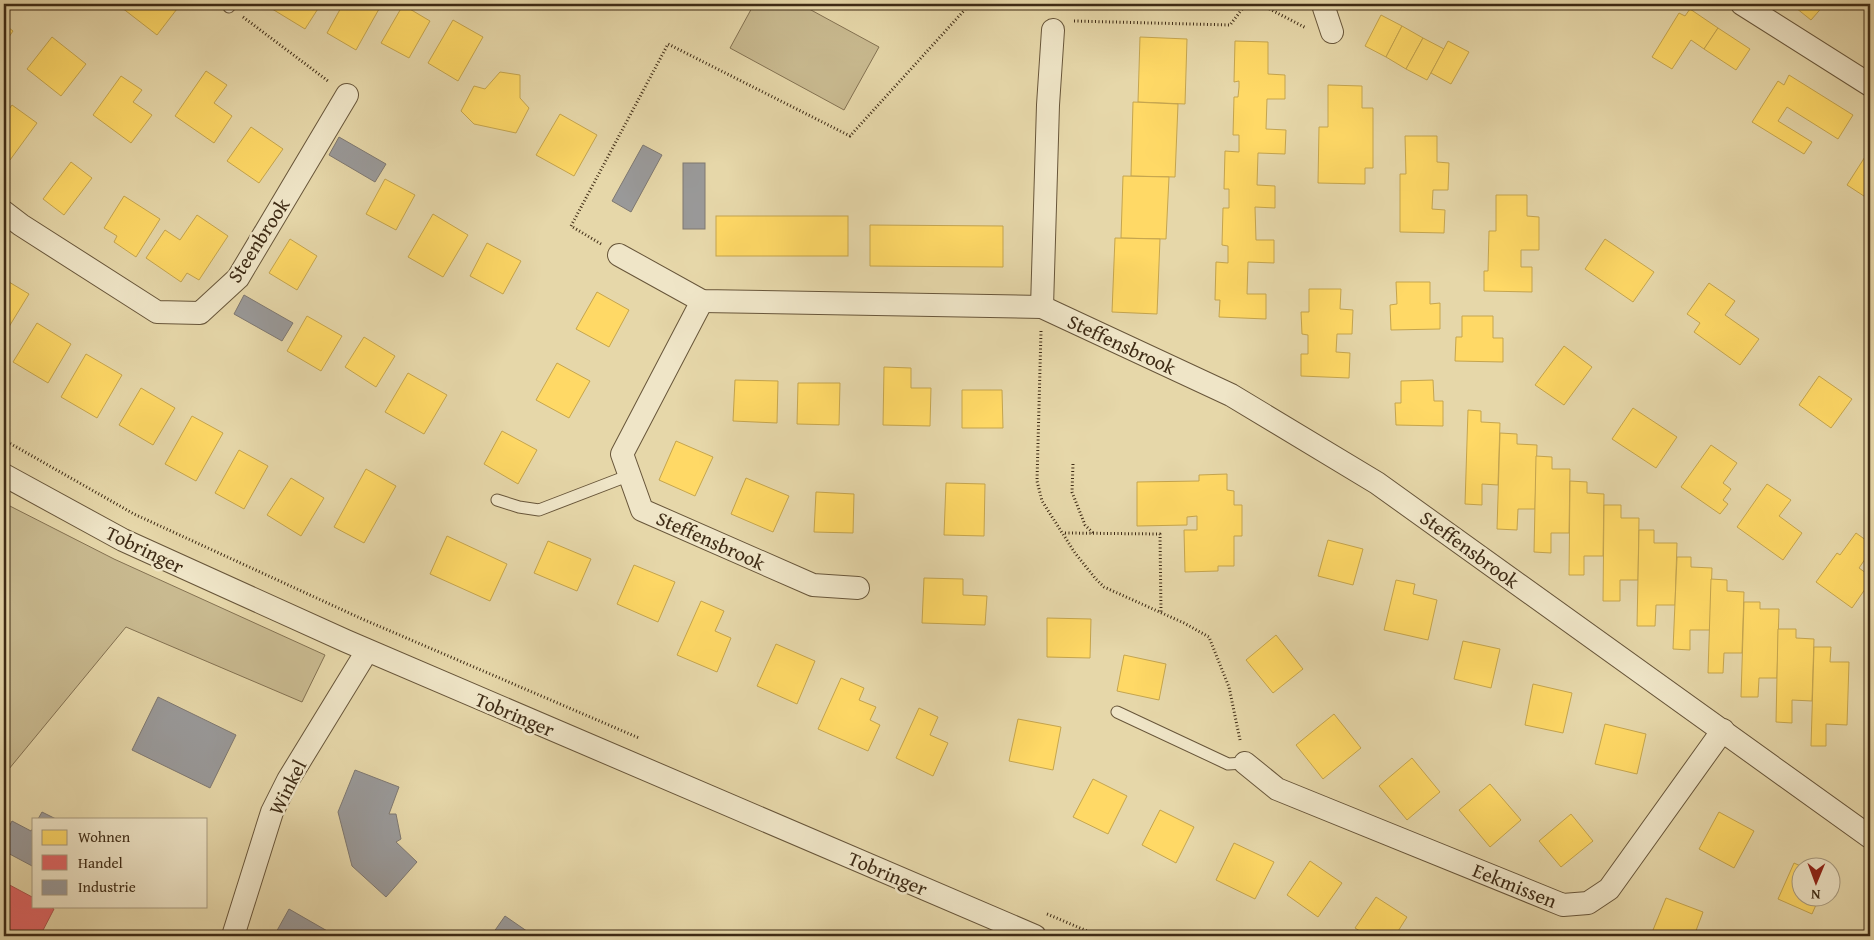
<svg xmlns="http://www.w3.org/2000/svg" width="1874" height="940" viewBox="0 0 1874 940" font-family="'Gentium Book Plus',serif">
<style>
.green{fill:#c9ba90;stroke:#847252}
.homes{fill:#ffd966;stroke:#c5a54e}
.shops{fill:#e06666;stroke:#af544e}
.industry{fill:#999;stroke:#7e7871}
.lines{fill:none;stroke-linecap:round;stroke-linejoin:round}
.lane-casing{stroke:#68563a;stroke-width:13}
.street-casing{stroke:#68563a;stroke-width:24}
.path{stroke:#3e2b15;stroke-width:3;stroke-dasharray:1 2.5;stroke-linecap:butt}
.lane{stroke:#efe5c7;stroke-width:11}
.street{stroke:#efe5c7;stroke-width:22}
.labels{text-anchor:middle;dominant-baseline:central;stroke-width:5;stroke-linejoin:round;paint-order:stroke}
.street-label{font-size:20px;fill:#3e2b15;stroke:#efe5c7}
</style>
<rect width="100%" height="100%" fill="#e6d7a9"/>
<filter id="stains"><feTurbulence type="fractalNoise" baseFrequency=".004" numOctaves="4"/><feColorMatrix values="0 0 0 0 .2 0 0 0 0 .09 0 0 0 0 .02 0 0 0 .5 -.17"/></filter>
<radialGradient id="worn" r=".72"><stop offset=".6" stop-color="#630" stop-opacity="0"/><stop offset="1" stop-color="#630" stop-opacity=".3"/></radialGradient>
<!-- green -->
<g class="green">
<path d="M754,4h46l79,43 -35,63 -114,-62z"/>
<path d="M4,503l110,56 211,96 -23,47 -176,-75 -122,148z"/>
</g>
<!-- homes -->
<g class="homes">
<path d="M117,4h60l3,1 -23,30z"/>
<path d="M264,4h57l-16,25z"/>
<path d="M343,4h26l10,5 -23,41 -29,-17z"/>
<path d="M1791,4h34l-14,16z"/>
<path d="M403,5l27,16 -21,37 -28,-15z"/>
<path d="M1690,9l28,19 -14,21 -13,-9 -19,29 -20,-12 27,-44 6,3z"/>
<path d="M1381,15l21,11 -16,31 -21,-11z"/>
<path d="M453,20l30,17 -25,44 -30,-18z"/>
<path d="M4,24l9,7 -9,13z"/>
<path d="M1402,26l21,12 -17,31 -20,-12z"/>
<path d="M1718,28l32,21 -14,21 -32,-21z"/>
<path d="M52,37l34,27 -25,32 -34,-27z"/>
<path d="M1140,37l47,2 -2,65 -47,-2z"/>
<path d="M1423,38l21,11 -17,31 -21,-11z"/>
<path d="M1235,41l33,1v32l17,1v24h-18l-1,30 20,1 -1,24 -27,-1 -1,32 18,1v22l-20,-1 1,33h18v23l-26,-1 -1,32h19v25l-47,-2 1,-17h-5l1,-38 12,1v-17l-6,-1 1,-37h6v-19h-5l1,-38 14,1v-17h-6l1,-38h4l1,-10v-6l-5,1z"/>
<path d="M1448,41l21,11 -18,32 -20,-11z"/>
<path d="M206,71l21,14 -13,18 18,13 -18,27 -39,-27z"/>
<path d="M500,72l20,3v23l9,10 -13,25 -42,-9 -13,-13 13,-25 11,3z"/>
<path d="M1789,75l64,40 -15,24 -51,-32 -9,14 34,21 -8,12 -52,-32 26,-41 6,4z"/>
<path d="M121,76l21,14 -9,12 19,13 -21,28 -38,-28z"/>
<path d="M1328,85l34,1v22h11v60h-8v16l-47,-1 1,-56h9z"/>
<path d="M1133,102l45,2 -3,73 -44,-1z"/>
<path d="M12,105l25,18 -27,37 -6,-5v-39z"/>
<path d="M560,114l37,21 -23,41 -38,-21z"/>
<path d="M251,127l32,22 -24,34 -32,-22z"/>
<path d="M1405,136h32v26l12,1 -1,27h-15l-1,19 13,1 -1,23 -44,-1v-58h6z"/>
<path d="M1870,149v32l-1,3 1,1v15l-23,-15z"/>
<path d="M71,162l21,16 -28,37 -21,-16z"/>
<path d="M1123,176l46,1 -3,62 -45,-1z"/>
<path d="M385,179l30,16 -19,35 -30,-16z"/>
<path d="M1496,195h31v21l12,1v33h-18v17h11v25l-48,-1v-20h4l1,-40h7z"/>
<path d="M124,196l36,23 -24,38 -22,-15 3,-6 -13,-8z"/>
<path d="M433,214l35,21 -25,42 -35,-20z"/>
<path d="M197,215l31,21 -29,44 -12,-7 -6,9 -35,-24 19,-28 15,10z"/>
<rect x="716" y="216" width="132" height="40"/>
<path d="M870,225l133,1v41l-133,-1z"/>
<path d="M1115,238l45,1 -3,75 -45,-2z"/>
<path d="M290,239l27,17 -20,34 -28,-17z"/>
<path d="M1605,239l49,33 -21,30 -48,-33z"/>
<path d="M487,243l34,18 -18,33 -33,-18z"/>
<path d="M4,279l25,15 -22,36 -3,-1z"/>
<path d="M1396,282h34v22l10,-1v26l-49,1 -1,-25 7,-1z"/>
<path d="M1709,283l26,18 -10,14 34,24 -19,26 -46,-33 6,-9 -13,-9z"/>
<path d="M1309,289h32l-1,20 13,1 -1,24h-15l-1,18 14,1 -1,25 -48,-2v-22h7v-19l-6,-1 -1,-22h8z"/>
<path d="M597,292l32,18 -20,37 -33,-18z"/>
<path d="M307,316l35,20 -21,35 -34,-20z"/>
<path d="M1462,316h31v22h10v24l-48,-1 1,-24h6z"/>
<path d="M37,323l34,21 -23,39 -35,-21z"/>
<path d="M364,337l31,19 -19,31 -31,-20z"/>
<path d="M1564,346l28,21 -28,38 -29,-20z"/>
<path d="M86,354l36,21 -25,43 -36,-21z"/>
<path d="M557,363l33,18 -21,37 -33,-18z"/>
<path d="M884,367l27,1v20h20l-1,38 -47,-1z"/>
<path d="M408,373l39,22 -23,39 -39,-22z"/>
<path d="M1819,376l33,23 -21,29 -32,-23z"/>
<path d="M735,380l43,1 -1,42 -44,-2z"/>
<path d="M1433,380l1,21h9v25l-47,-1 -1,-22h6v-22z"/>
<path d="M798,383h42l-1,42 -42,-1z"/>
<path d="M141,388l34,20 -22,37 -34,-20z"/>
<path d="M962,390h40l1,38h-41z"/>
<path d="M1633,408l44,29 -21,31 -44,-29z"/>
<path d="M1468,410l13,1v11l19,1 -2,62 -16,-1v21l-17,-1z"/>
<path d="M192,416l31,17 -27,48 -31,-17z"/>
<path d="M502,431l35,19 -19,34 -34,-20z"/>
<path d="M1500,433l17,1v10l20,1 -2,64h-17l-1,21 -20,-1z"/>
<path d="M676,441l37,16 -18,39 -36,-16z"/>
<path d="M1711,445l26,18 -14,20 8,6 -8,11 5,4 -8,10 -39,-27z"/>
<path d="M239,450l29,16 -24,43 -29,-16z"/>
<path d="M1536,456l16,1v12h18l-1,64h-18v20l-17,-1z"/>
<path d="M366,469l30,17 -32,57 -30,-16z"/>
<path d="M1227,474v16l7,1v14h8v31h-8v30h-16v5l-33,1 -1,-42h13v-14l-10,1v8l-50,1v-44l62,-1v-6z"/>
<path d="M291,478l33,20 -23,38 -34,-21z"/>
<path d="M746,478l43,18 -16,36 -42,-18z"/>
<path d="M1570,481l17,1v11l17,1 -1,62h-19v19h-15z"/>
<path d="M946,483l39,1 -1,52 -40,-1z"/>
<path d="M1767,484l24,16 -12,16 23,17 -19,27 -46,-33z"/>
<path d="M816,492l38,2 -1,39 -39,-1z"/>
<path d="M1604,505h17v13h18l-1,62h-18v21h-17z"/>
<path d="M1639,530h15v13h23l-2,62h-19l-1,21h-18z"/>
<path d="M1856,533l14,10v9l-11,16 11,8v6l-18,26 -36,-26 21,-29 3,2z"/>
<path d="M447,536l60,28 -17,37 -60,-27z"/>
<path d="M1328,540l35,9 -10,36 -35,-9z"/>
<path d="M548,541l43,18 -14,32 -43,-18z"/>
<path d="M1677,557h14v10l21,1 -2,62h-20v20l-17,-1z"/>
<path d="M634,565l41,17 -17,40 -41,-18z"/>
<path d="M924,578l39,1v16l24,1 -2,29 -63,-2z"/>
<path d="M1711,579l16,1v11l17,1 -2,61h-18l-1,20h-15z"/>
<path d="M1396,580l19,4 -2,10 24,6 -9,40 -44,-10z"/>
<path d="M701,601l23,10 -9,20 16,7 -14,34 -40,-17z"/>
<path d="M1744,602h16v7h19l-2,69h-18l-1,19h-17z"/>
<path d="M1047,618l44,1 -1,39 -43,-1z"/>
<path d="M1778,629h18v9l18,1 -2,62 -20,-1v23l-16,-1z"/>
<path d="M1276,635l27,34 -30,24 -27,-33z"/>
<path d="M1463,641l37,8 -9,39 -37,-9z"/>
<path d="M776,644l39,17 -18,43 -40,-18z"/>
<path d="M1814,647h17l-1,15h19l-2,63 -21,-1v22h-15z"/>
<path d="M1124,655l42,9 -7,36 -42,-9z"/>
<path d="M841,678l23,10 -5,12 17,7 -6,13 10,5 -12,26 -50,-22z"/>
<path d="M1533,684l39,9 -9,40 -38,-8z"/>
<path d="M919,708l19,9 -8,18 18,8 -15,33 -37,-18z"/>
<path d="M1334,714l27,34 -38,31 -27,-34z"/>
<path d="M1018,719l43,8 -8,43 -44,-9z"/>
<path d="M1605,724l41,10 -9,40 -42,-10z"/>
<path d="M1412,758l28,34 -33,28 -28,-34z"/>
<path d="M1093,779l34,17 -19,38 -35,-17z"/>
<path d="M1490,784l31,36 -31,27 -31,-37z"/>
<path d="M1160,810l34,17 -18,36 -34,-18z"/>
<path d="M1719,812l35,19 -20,37 -35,-19z"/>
<path d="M1571,814l22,27 -32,26 -22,-26z"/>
<path d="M1234,843l40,19 -19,37 -39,-19z"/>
<path d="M1310,861l32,22 -24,34 -31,-22z"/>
<path d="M1794,863l11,5h-3v30h17l-7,16 -34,-15z"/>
<path d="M1376,897l31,20 -12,19h-27l-13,-8z"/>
<path d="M1666,898l37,14 -9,24 -43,-1z"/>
</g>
<!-- shops -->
<path class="shops" d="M4,882l30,16v8h15l5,3 -14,27h-36z"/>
<!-- industry -->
<g class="industry">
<path d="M339,137l47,27 -11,18 -46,-27z"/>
<path d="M643,145l19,10 -31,57 -19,-11z"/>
<rect x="683" y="163" width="22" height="66"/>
<path d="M244,295l49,28 -11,18 -48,-27z"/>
<path d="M158,697l78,38 -26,53 -78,-38z"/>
<path d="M355,770l44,17 -10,27h7l5,25 -5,3 21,20 -31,35 -34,-31 -14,-54z"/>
<path d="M42,812l14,7h-18z"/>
<path d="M12,821l19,10 3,-4v40l-30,-16v-15z"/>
<path d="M289,909l47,27h-62z"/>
<path d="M505,916l29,20h-43z"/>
</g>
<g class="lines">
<defs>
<g id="lane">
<path d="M229,7l2,-3"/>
<path d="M497,500l22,7 20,3 91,-35"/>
<path d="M1117,712l111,52 17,-1"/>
</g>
<g id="street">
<path d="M1327,4l-3,4 8,24"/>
<path d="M1742,4l128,81"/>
<path d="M4,212l17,13 136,87 43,1 38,-35 109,-183"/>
<path d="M619,255l83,46 340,6 189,88 146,88 493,354"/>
<path d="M702,301l-80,153 20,56 171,75 45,3"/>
<path d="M1042,307l6,-202 5,-75"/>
<path d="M4,475l119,65 223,101 689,295"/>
<path d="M1245,763l32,26 286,116 25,-2 21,-14 114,-159"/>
<path d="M233,936l39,-124 16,-32 79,-129"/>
</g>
</defs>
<!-- lane casing -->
<use href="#lane" class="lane-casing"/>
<!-- street casing -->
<use href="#street" class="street-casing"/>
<!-- path -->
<g class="path">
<path d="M1260,4l46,24"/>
<path d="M243,17l85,64"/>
<path d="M1074,21l156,4 16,-21"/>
<path d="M601,244l-30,-18 97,-182 182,92 120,-132"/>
<path d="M1041,331l-4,150 5,20 33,52 20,25 9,9 80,36 25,14 20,50 11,53"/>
<path d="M4,440l130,74 226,104 279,120"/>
<path d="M1073,464l-1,28 13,33 8,8"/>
<path d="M1065,533l95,1 1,79"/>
<path d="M1047,914l52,22"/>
</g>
<!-- lane -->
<use href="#lane" class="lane"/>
<!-- street -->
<use href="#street" class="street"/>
</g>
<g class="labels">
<!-- street labels -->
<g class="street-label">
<text transform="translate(258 240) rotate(-57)">Steenbrook</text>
<text transform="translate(1122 344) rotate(25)">Steffensbrook</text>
<text transform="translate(711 540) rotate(24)">Steffensbrook</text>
<text transform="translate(145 549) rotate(26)">Tobringer</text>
<text transform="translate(1470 549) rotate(36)">Steffensbrook</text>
<text transform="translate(515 714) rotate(23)">Tobringer</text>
<text transform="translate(287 787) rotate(-63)">Winkel</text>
<text transform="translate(888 873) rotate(23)">Tobringer</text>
<text transform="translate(1515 885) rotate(22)">Eekmissen</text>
</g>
</g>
<!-- margin -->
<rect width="1874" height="940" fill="none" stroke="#e6d7a9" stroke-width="20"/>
<rect x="5" y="5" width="1864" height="930" fill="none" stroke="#3e2b15" stroke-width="2.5"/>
<rect x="10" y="10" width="1854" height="920" fill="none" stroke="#3e2b15"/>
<!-- legend -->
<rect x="32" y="818" width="175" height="90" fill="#efe5c7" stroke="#a89b80"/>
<rect x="42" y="830" width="25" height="15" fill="#ffd966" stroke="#a89b80"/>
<text x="78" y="842" font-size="15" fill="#3e2b15">Wohnen</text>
<rect x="42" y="855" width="25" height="15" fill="#e06666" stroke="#a89b80"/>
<text x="78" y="868" font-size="15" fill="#3e2b15">Handel</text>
<rect x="42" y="880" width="25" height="15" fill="#999999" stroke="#a89b80"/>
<text x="78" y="892" font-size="15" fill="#3e2b15">Industrie</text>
<!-- north arrow -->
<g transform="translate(1816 882) rotate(181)"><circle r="24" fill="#efe5c7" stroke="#a89b80"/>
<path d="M0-4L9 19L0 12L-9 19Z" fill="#8f2418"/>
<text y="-8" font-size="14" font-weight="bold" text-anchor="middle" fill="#3e2b15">N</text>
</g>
<rect width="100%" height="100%" filter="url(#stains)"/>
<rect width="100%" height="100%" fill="url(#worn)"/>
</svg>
